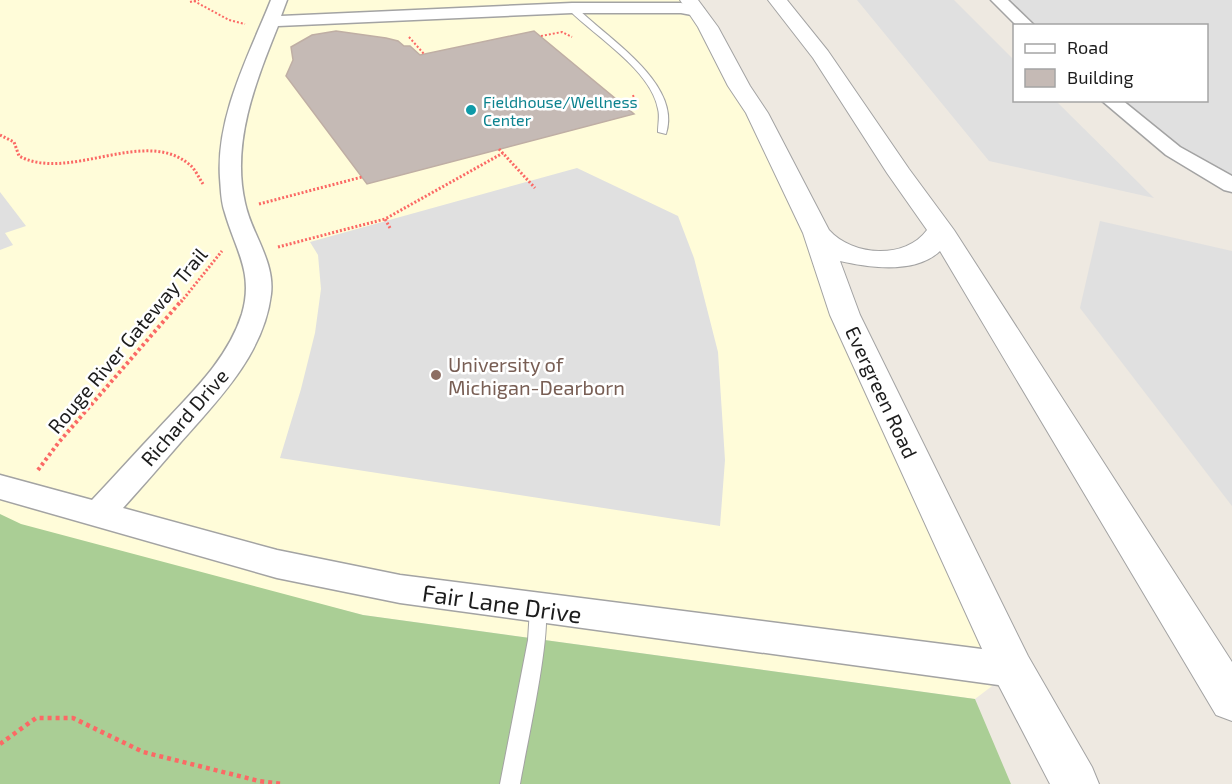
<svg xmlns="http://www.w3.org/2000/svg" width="1232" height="784" viewBox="0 0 1232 784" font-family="'Exo 2',sans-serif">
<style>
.education{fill:#fffcd9}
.forest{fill:#aace95}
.parking{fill:#e0e0e0}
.building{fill:#c5bab5;stroke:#bfaea4;stroke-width:1.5}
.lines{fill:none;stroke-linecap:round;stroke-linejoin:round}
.service-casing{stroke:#a3a3a3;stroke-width:2}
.minor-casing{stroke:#a3a3a3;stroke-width:3}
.tertiary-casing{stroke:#a3a3a3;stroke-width:2}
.path-far3{stroke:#fb6965;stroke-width:2;stroke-dasharray:2 2;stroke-linecap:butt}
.path-far2{stroke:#fb6965;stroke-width:3;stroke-dasharray:2 2;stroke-linecap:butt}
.path-far1{stroke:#fb6965;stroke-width:4;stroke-dasharray:3 3;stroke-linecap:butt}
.path{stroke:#fb6965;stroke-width:4.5;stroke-dasharray:4 4;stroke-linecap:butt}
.service{fill:#fff;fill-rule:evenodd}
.minor{fill:#fff;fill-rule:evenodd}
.tertiary{fill:#fff;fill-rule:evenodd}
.culture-dot{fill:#0f9aa8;stroke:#fff;stroke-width:2}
.education-dot{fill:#8d6e63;stroke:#fff;stroke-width:2}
.labels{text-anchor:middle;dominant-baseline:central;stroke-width:5;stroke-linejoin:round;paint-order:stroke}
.far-culture-label{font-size:16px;fill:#0d838f;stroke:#fff;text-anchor:start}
.street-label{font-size:20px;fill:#1c1c1c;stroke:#fff}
.education-label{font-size:20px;fill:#785e54;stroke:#fff;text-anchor:start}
.near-street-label{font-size:24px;fill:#1c1c1c;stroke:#fff}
</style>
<rect width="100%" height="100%" fill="#eee9e1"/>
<!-- education -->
<path class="education" d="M0,0h681l53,86 279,584 -38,29 -612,-84 -308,-78 -55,-20z"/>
<!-- forest -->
<path class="forest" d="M0,514l21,10 342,91 612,84 36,85h-1011z"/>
<!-- parking -->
<g class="parking">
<path d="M857,0h97l60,60v40l42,1 98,97 -165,-37z"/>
<path d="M999,0h233v185l-122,-84 96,-1v-74l-179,-1z"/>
<path d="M577,168l101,48 16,42 24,94 7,108 -5,66 -440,-68 21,-69 14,-56 6,-44 -3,-34 -8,-13z"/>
<path d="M0,192l26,34 -21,7 8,12 -13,5z"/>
<path d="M1100,221l132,30v255l-152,-198z"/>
</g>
<!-- building -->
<path class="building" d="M336,31l50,7 12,3 6,5h6l10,9 114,-24 100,83 -267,70 -81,-108 7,-16 -2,-13 21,-12z"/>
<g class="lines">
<defs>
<g id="service">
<path d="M569,6h6c30,31 108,77 91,128l-8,-2c0,-8 2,-16 0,-23 -7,-39 -62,-72 -89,-99z"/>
<path d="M538,602l6,2c10,21 -19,149 -24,180h-20l28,-144 2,-31 2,-5z"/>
</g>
<g id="minor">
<path d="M271,0h16l-6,16 291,-13h109l22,5 2,3 -8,5 -16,-3h-109l-294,13c-22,55 -47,116 -33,177 6,30 30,58 26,91 -7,60 -53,106 -91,149 -19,22 -38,44 -57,65l154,42 123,25 613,78 13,5 6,12 -6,12 -13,5 -613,-84 -123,-25 -277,-79v-24l92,25c22,-23 43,-47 65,-70 32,-35 70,-69 85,-116 12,-41 -6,-63 -17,-101 -4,-11 -4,-23 -5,-35 -4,-62 29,-123 51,-178z"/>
<path d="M991,0h17l27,26h-18z"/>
<path d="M1101,100h21l58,47 52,29v16l-8,-2 -58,-35z"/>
</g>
<path id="tertiary" d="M680,0h18l20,27 32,59 18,27 61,117c23,26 76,30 98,0l-40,-57 -74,-115 -45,-58h19l41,51 81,118 45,61 278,432v59l-16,-6 -276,-464c-24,23 -70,17 -100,10l20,54 168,341 64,111 7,17h-49l-52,-100 -168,-369 -27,-82 -57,-120 -18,-27 -30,-59z"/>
</defs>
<!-- service casing -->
<use href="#service" class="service-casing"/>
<!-- minor casing -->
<use href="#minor" class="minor-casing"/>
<!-- tertiary casing -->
<use href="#tertiary" class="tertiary-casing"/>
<!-- path-far3 -->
<g class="path-far3">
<path d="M194,1l35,19 16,4"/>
<path d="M190,2l9,-2"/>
<path d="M541,36l21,-4 10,5"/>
<path d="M409,37l15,17"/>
<path d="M625,106l10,-4 -2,-7"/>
</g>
<!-- path-far2 -->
<g class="path-far2">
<path d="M0,135l14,7 5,14c50,27 126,-30 171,9 5,4 9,13 13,19"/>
<path d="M499,149l36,39"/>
<path d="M259,204l103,-27"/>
<path d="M390,228l-5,-9 118,-66"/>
<path d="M278,247l107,-28"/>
<path d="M181,302l41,-51"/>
</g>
<!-- path-far1 -->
<path class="path-far1" d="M38,470l21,-28 123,-142"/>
<!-- path -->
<path class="path" d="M0,744l36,-26h37l70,34 116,29 24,3"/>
<!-- service -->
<use href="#service" class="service"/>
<!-- minor -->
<use href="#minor" class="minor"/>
<!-- tertiary -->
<use href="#tertiary" class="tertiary"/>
</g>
<!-- markers -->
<circle class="culture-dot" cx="471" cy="110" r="6"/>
<circle class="education-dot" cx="436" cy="375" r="6"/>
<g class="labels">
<!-- far-culture labels -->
<g class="far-culture-label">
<text x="483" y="101">Fieldhouse/Wellness<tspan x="483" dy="18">Center</tspan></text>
</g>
<!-- street labels -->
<g class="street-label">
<text transform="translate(127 340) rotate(-50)">Rouge River Gateway Trail</text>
<text transform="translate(882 392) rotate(65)">Evergreen Road</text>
<text transform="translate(184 417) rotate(-49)">Richard Drive</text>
</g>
<!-- education labels -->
<g class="education-label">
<text x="448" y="364">University of<tspan x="448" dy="23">Michigan-Dearborn</tspan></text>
</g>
<!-- near-street labels -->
<g class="near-street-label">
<text transform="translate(502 603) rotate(8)">Fair Lane Drive</text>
</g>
</g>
<!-- legend -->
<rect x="1013" y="24" width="195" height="78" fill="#ffffff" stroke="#a4a4a4" stroke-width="1.5"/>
<rect x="1025" y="44" width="30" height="9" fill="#ffffff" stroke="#a4a4a4" stroke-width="1.5"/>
<text x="1067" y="54" font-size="18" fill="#1c1c1c">Road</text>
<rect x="1025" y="69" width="30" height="18" fill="#c5bab5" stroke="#a4a4a4" stroke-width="1.5"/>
<text x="1067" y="84" font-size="18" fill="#1c1c1c">Building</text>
</svg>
